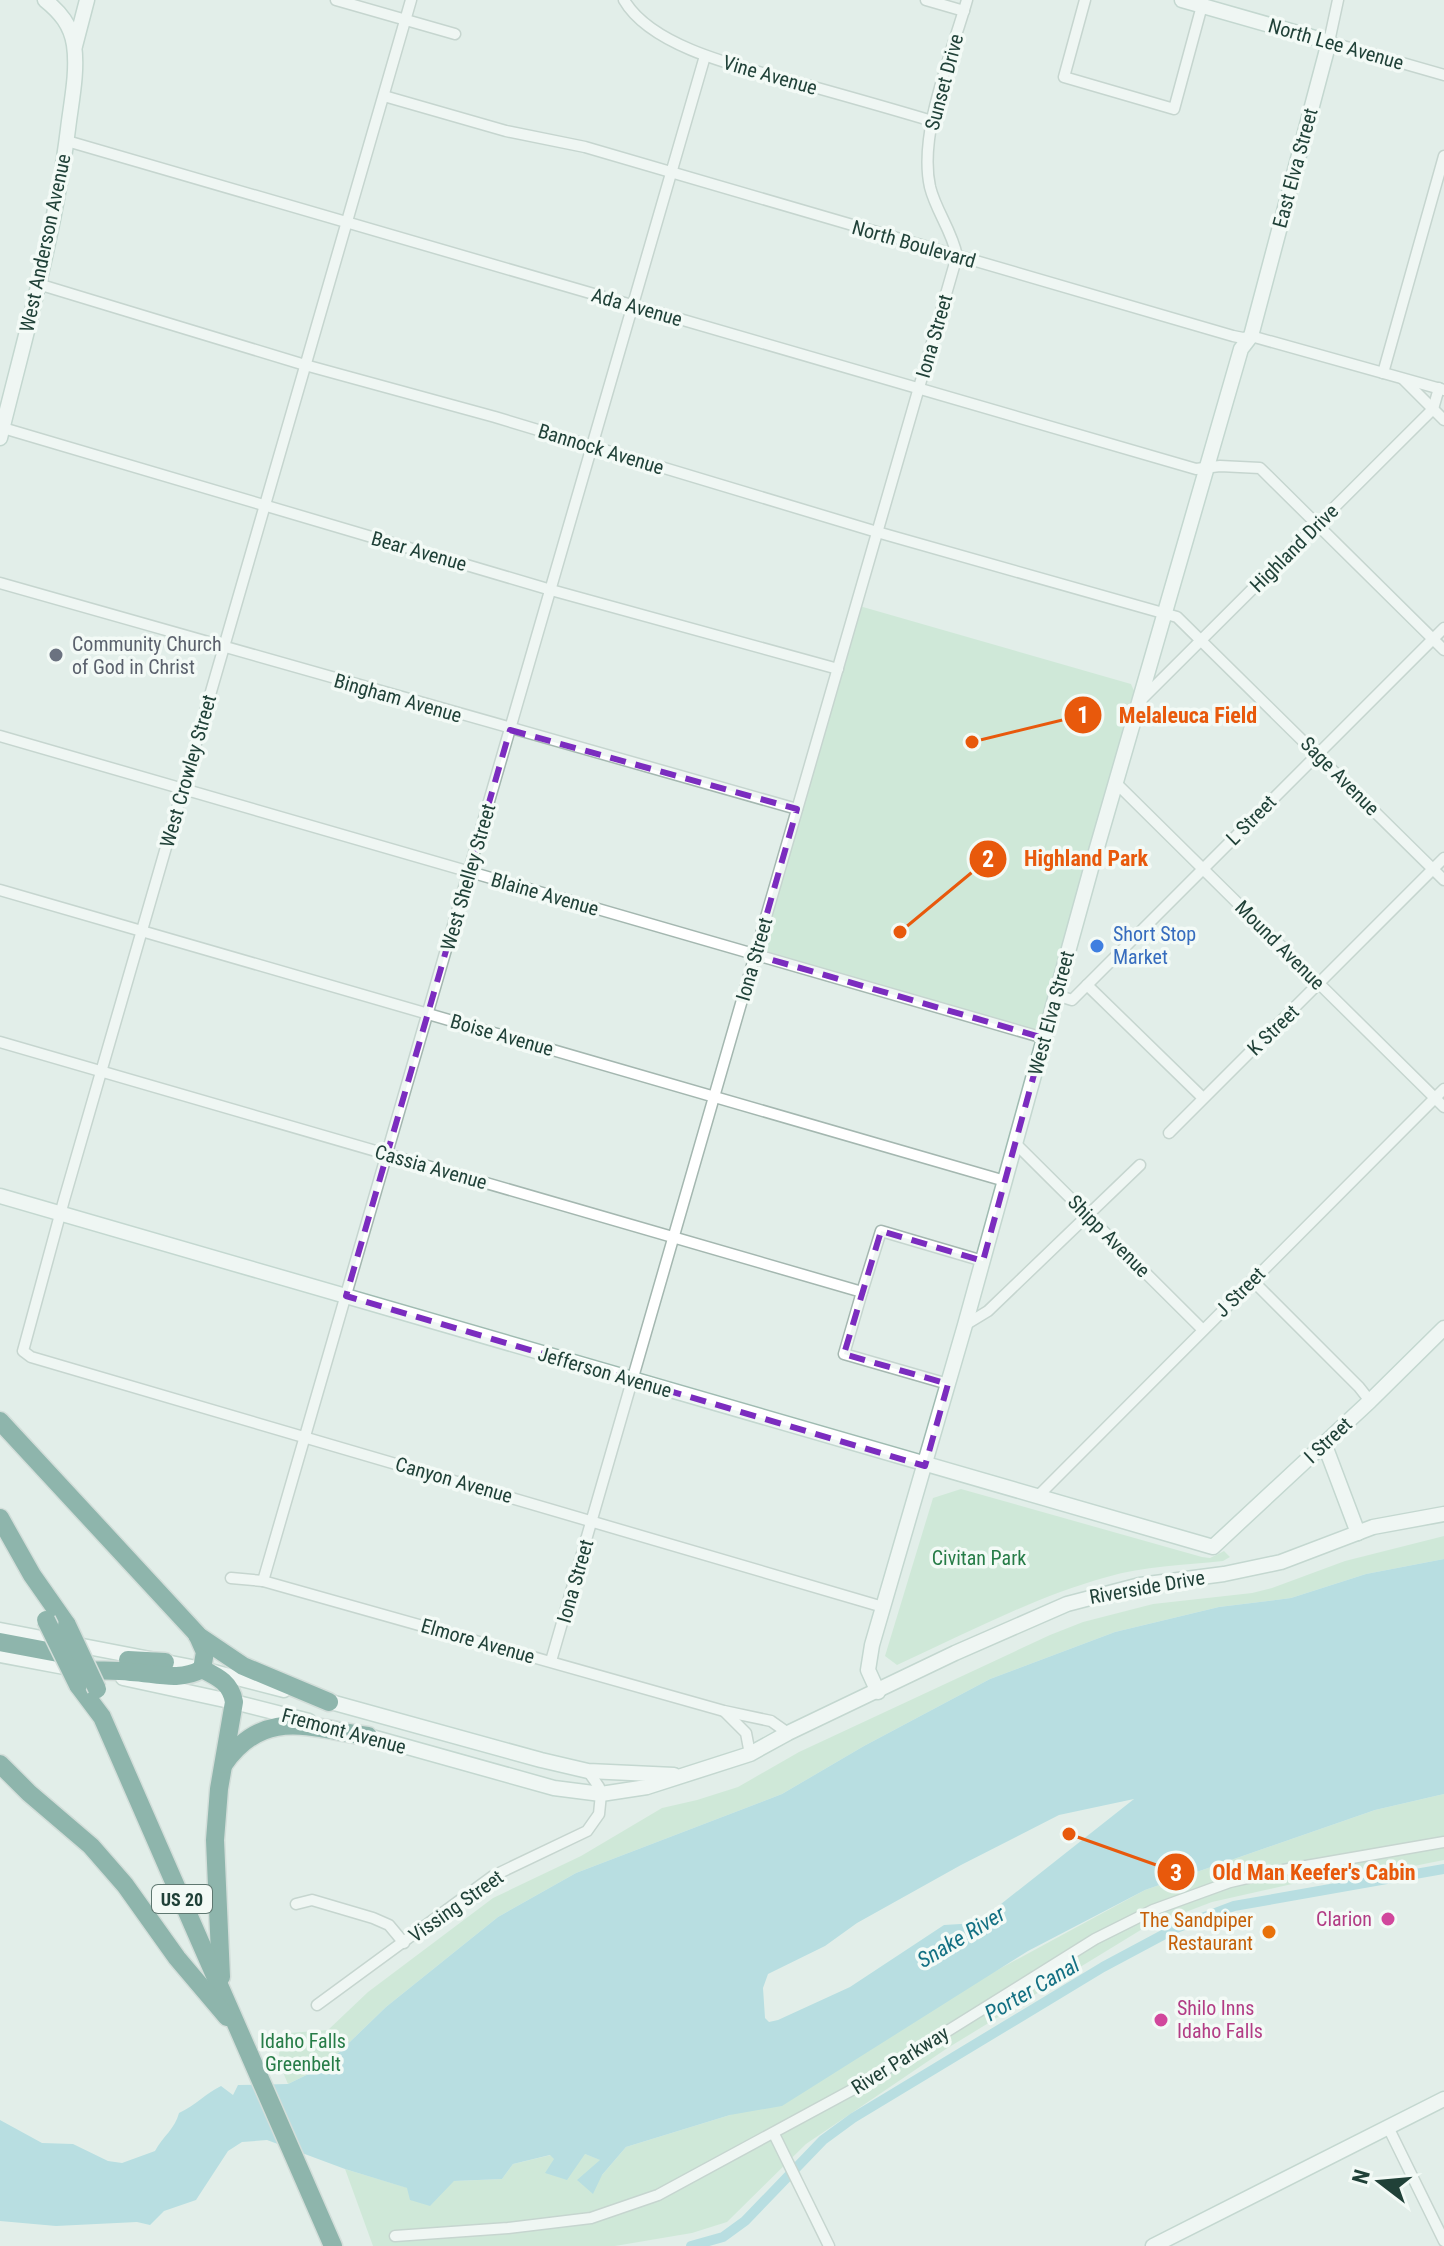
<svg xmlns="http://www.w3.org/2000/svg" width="1444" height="2246" viewBox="0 0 1444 2246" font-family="'Roboto Condensed',sans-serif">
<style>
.green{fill:#b9e1c4}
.water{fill:#85cbd8;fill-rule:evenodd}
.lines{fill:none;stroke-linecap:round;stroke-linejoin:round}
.canal{stroke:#85cbd8;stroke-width:10}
.street-casing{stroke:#a4b7b0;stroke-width:13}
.secondary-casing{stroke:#9fbbb1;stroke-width:17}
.highway-casing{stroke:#c1cac7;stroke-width:21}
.street{stroke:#fff;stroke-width:10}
.secondary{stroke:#fff;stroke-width:14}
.highway{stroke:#297062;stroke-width:18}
.highway-bridge-casing{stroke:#c1cac7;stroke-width:21;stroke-linecap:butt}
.highway-bridge{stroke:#297062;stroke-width:18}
.marked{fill:none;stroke:#7b2cbf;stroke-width:6;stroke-dasharray:16 10;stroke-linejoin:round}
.worship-dot{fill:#6b7280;stroke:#f3faf6;stroke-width:3}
.shop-dot{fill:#3f7fe0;stroke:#f3faf6;stroke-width:3}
.hotel-dot{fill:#d1479c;stroke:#f3faf6;stroke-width:3}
.food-dot{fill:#e8710a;stroke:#f3faf6;stroke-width:3}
.labels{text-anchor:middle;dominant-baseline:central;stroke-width:7;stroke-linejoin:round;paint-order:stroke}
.shield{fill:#f3faf6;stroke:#5f7871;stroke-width:2}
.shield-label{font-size:18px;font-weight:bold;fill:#204138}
.street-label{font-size:20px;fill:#204138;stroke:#f3faf6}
.worship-label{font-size:20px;fill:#5b616d;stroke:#f3faf6;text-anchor:start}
.shop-label{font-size:20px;fill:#366cbe;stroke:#f3faf6;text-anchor:start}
.park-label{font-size:20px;fill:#267c47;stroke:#f3faf6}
.hotel-label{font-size:20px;fill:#b23c85;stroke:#f3faf6;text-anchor:end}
.food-label{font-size:20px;fill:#c56008;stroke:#f3faf6;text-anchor:end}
.water-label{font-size:22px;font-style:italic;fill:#137083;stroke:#f3faf6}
.leader{fill:none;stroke:#e8590c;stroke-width:3}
.callout-dot{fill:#e8590c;stroke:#f3faf6;stroke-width:3}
.mark-label{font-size:24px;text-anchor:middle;font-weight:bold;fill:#fff}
.callout-label{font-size:22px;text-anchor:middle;font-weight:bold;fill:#e8590c;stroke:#f3faf6;stroke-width:7;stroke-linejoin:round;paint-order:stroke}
</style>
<rect width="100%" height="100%" fill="#e2eee9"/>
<!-- green -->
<g class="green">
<path d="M856,605l275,79 8,18 -95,336 -289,-83z"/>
<path d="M961,1489l241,68 8,1 14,-7 6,6 -7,4c-39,4 -79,5 -116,16 -73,20 -142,57 -210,88l-12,-9 48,-158z"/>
<path d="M1444,1536v23l-78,15 -75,24 -72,9 -104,25 -125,47 -126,67 -82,48 -206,79 -78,44 -112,90 -61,59 -37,18c-9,-21 -15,-32 1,-51l39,-3 40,-38 125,-94 88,-42 81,-48 35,-8 41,-13 61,-35 251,-117 33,-13 70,-18 99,-11 20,-5 73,-27z"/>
<path d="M1444,1794v66l-55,11 -79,9 -98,22 -68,26 -198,121 -140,95 -79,78 -35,11 -77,13h-242l-28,-77 63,19 46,-7 48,-2 11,-15 38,-9 3,3 31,-4 16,6 1,15 24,-28 104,-32 415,-225 230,-80z"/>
</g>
<!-- water -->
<path class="water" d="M1444,1559v235l-69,16 -230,80 -117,61 -246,155 -52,9 -104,32 -24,28 -9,19 -16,-14 23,-20 -15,-6 -18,26 -22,-7 9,-14 -4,-4 -37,9 -11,15 -48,2 -24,25 -20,-6 -3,-12 -62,-19 -78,-29 -25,2 -14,9 -32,49 -32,11 -14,14 -13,-3 -81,4 -56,-5v-101l42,23 31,1 35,17 14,2 33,-12c8,-15 20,-22 24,-38 16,-7 27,-20 42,-27l12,9 5,-10 50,-1 37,-18 61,-59 112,-90 78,-44 206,-79 82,-48 126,-67 125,-47 104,-25 72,-9 75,-24zM1134,1799l-157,124 -33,2 -94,62 -72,33 -9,2 -4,-4 -2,-30 5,-14 57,-28 32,-23 104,-58 98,-50z"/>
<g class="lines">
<!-- canal -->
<path class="canal" d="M691,2246l32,-9 22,-16 78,-81 30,-22 250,-151 73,-39 58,-22 210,-37"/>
<defs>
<g id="street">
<path d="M336,0l119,34"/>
<path d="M411,0l-347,1200 -41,151 8,6 852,250"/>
<path d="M624,0c29,50 126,69 179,84 43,12 86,24 129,37"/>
<path d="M926,0l38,11"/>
<path d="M1085,0l-21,77 110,32 29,-107"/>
<path d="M1338,0l-9,42 115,33"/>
<path d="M384,96l122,35 79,16 648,189 10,2 8,-2 193,54"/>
<path d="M67,141l1129,328 24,-3 40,2 184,182"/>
<path d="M38,284l267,81 190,52 382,115 300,85 267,263"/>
<path d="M1383,373l61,-217"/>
<path d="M1403,379l41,41"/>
<path d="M3,428l548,162 287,79"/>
<path d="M0,583l797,226"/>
<path d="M1141,700l292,-291 6,-21"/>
<path d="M0,736l1044,302"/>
<path d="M1116,783l328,324"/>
<path d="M0,890l1005,291"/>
<path d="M1087,985l116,113"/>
<path d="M1056,995l16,5 372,-372"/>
<path d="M0,1042l862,250 -18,62 104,30"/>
<path d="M1169,1133l275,-275"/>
<path d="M1015,1143l188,187"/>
<path d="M1252,1280l107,107 11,14"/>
<path d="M862,1292l19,-61 102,30"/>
<path d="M965,1325l23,-14 152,-146"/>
<path d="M1038,1496l406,-407"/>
<path d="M231,1578l32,3 461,130 47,10 17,12"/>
<path d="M263,1581l442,-1525"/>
<path d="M551,1661l406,-1405c-5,-25 -21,-45 -27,-69 -12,-54 22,-134 37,-187"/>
<path d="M725,1712l21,21 4,21"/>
<path d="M296,1904l16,-4 61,18 16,7 15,18"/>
<path d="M317,2005l176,-129 94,-45 12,-17 2,-20 -2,-7 -11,-16"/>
<path d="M1388,2127l56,114"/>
<path d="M774,2134l55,112"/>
<path d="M395,2236l113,-8 83,-10 67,-23 203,-110 234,-146 58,-29 77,-28 53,-12 161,-28"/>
</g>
<g id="secondary">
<path d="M75,46l12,-46"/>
<path d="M0,438c25,-102 55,-204 68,-309 3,-26 10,-57 6,-84 -3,-20 -14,-33 -29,-45"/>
<path d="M0,1196l1213,351 157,-146 74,-73"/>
<path d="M1324,1443l34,90"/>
<path d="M0,1630l202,39 82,21"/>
<path d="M0,1655l75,14"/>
<path d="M123,1678l111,24 75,19"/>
<path d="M878,1692l-10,-22 4,-25 93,-320 127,-460 149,-516 10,-13 78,-294 -147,-42"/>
<path d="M320,1699l221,61 47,11 86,4"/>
<path d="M361,1734l193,54 47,6 46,-7 103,-33 38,-21 167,-80 112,-49 73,-19 84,-11 57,-12 92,-35 71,-13"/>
<path d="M1153,2246l291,-147"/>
</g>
<g id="highway">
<path d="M0,1421l197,213 8,18 -3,17"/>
<path d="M0,1518l32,57 35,50"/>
<path d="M197,1635l46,31 86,36"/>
<path d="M0,1642l74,14"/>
<path d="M128,1660l37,2"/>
<path d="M85,1670c16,1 31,0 46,2 24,1 48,10 71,-3 16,8 29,14 32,33l-15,87 -4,51 6,137"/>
<path d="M78,1685l24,32 231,529"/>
<path d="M0,1764l29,29 62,53 34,39 52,73 50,59"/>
<path d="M224,1764c40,-57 85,-36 144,-28"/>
</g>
</defs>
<!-- street casing -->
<use href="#street" class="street-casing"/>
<!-- secondary casing -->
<use href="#secondary" class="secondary-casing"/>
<!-- highway casing -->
<use href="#highway" class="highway-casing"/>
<!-- street -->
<use href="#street" class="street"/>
<!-- secondary -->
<use href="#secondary" class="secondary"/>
<!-- highway -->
<use href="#highway" class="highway"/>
<defs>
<g id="highway-bridge">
<path d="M46,1620l32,65"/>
<path d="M67,1625l30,64"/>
</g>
</defs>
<!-- highway-bridge casing -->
<use href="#highway-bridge" class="highway-bridge-casing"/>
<!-- highway-bridge -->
<use href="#highway-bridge" class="highway-bridge"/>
</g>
<!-- marked area -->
<path d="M0 0H1444V2246H0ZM510,730l287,79 -42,146 289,83 -61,223 -102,-30 -37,123 104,30 -23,82 -579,-170z" fill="#e2eee9" fill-opacity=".55" fill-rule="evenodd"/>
<path class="marked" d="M510,730l287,79 -42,146 289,83 -61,223 -102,-30 -37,123 104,30 -23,82 -579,-170z"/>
<!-- markers -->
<circle class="worship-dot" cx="56" cy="655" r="8"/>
<circle class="shop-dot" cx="1097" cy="946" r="8"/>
<g class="hotel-dot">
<circle cx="1388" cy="1919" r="8"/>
<circle cx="1161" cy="2020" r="8"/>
</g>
<circle class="food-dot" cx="1269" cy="1932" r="8"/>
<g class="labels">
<!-- shield labels -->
<rect class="shield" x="152" y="1885" width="60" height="28" rx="6"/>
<g class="shield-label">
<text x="182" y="1899">US 20</text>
</g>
<!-- street labels -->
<g class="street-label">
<text transform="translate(1336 44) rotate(16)">North Lee Avenue</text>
<text transform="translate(770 75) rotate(16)">Vine Avenue</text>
<text transform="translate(944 82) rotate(-75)">Sunset Drive</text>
<text transform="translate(1295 168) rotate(-75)">East Elva Street</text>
<text transform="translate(45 243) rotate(-78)">West Anderson Avenue</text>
<text transform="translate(914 244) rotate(16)">North Boulevard</text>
<text transform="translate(637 307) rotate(16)">Ada Avenue</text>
<text transform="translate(934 336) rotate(-74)">Iona Street</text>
<text transform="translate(601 449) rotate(17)">Bannock Avenue</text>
<text transform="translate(1294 548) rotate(-45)">Highland Drive</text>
<text transform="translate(419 551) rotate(16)">Bear Avenue</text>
<text transform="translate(398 698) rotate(16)">Bingham Avenue</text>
<text transform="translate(188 771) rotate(-74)">West Crowley Street</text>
<text transform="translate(1340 776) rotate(45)">Sage Avenue</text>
<text transform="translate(1251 820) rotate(-45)">L Street</text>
<text transform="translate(468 877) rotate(-74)">West Shelley Street</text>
<text transform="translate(545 894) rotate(16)">Blaine Avenue</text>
<text transform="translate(1280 945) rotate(45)">Mound Avenue</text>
<text transform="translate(754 959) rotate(-74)">Iona Street</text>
<text transform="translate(1051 1013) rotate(-75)">West Elva Street</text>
<text transform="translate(1273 1030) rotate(-44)">K Street</text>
<text transform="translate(502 1035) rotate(16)">Boise Avenue</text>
<text transform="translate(431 1167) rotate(16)">Cassia Avenue</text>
<text transform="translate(1109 1236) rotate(45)">Shipp Avenue</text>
<text transform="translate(1240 1292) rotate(-45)">J Street</text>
<text transform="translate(605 1372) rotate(16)">Jefferson Avenue</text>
<text transform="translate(1328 1440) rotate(-43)">I Street</text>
<text transform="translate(454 1480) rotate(16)">Canyon Avenue</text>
<text transform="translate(575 1581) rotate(-74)">Iona Street</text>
<text transform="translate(1147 1587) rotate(-10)">Riverside Drive</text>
<text transform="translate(478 1641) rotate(16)">Elmore Avenue</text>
<text transform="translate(344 1731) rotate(15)">Fremont Avenue</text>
<text transform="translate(456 1906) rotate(-35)">Vissing Street</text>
<text transform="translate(900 2060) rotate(-32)">River Parkway</text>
</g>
<!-- worship labels -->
<g class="worship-label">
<text x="72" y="644">Community Church<tspan x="72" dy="23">of God in Christ</tspan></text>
</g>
<!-- shop labels -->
<g class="shop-label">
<text x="1113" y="934">Short Stop<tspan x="1113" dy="23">Market</tspan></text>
</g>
<!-- park labels -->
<g class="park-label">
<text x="979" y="1558">Civitan Park</text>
<text x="303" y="2041">Idaho Falls<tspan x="303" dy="23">Greenbelt</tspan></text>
</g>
<!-- hotel labels -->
<g class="hotel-label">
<text x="1372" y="1919">Clarion</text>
<text x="1177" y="2008" text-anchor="start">Shilo Inns<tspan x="1177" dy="23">Idaho Falls</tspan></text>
</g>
<!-- food labels -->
<g class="food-label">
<text x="1253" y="1920">The Sandpiper<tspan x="1253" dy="23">Restaurant</tspan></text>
</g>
<!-- water labels -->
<g class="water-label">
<text transform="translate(961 1937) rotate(-31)">Snake River</text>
<text transform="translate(1032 1989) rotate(-30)">Porter Canal</text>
</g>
</g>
<!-- callouts -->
<path class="leader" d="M972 742L1083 715M900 932L988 859M1069 1834L1176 1872"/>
<g class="callout-dot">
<circle cx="972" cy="742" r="8"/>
<circle cx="900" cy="932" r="8"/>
<circle cx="1069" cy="1834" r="8"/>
<circle cx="1083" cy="715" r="20"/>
<circle cx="988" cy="859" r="20"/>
<circle cx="1176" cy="1872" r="20"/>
</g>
<g class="mark-label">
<text x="1083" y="723">1</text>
<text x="988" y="867">2</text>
<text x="1176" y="1881">3</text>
</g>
<g class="callout-label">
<text x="1188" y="723">Melaleuca Field</text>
<text x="1086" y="866">Highland Park</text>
<text x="1314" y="1880">Old Man Keefer's Cabin</text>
</g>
<!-- north arrow -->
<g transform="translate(1380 2182) rotate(286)" stroke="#f3faf6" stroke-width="6" paint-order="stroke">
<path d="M0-6L14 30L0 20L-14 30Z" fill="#204138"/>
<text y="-12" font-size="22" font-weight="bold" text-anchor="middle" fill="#204138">N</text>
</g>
</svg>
